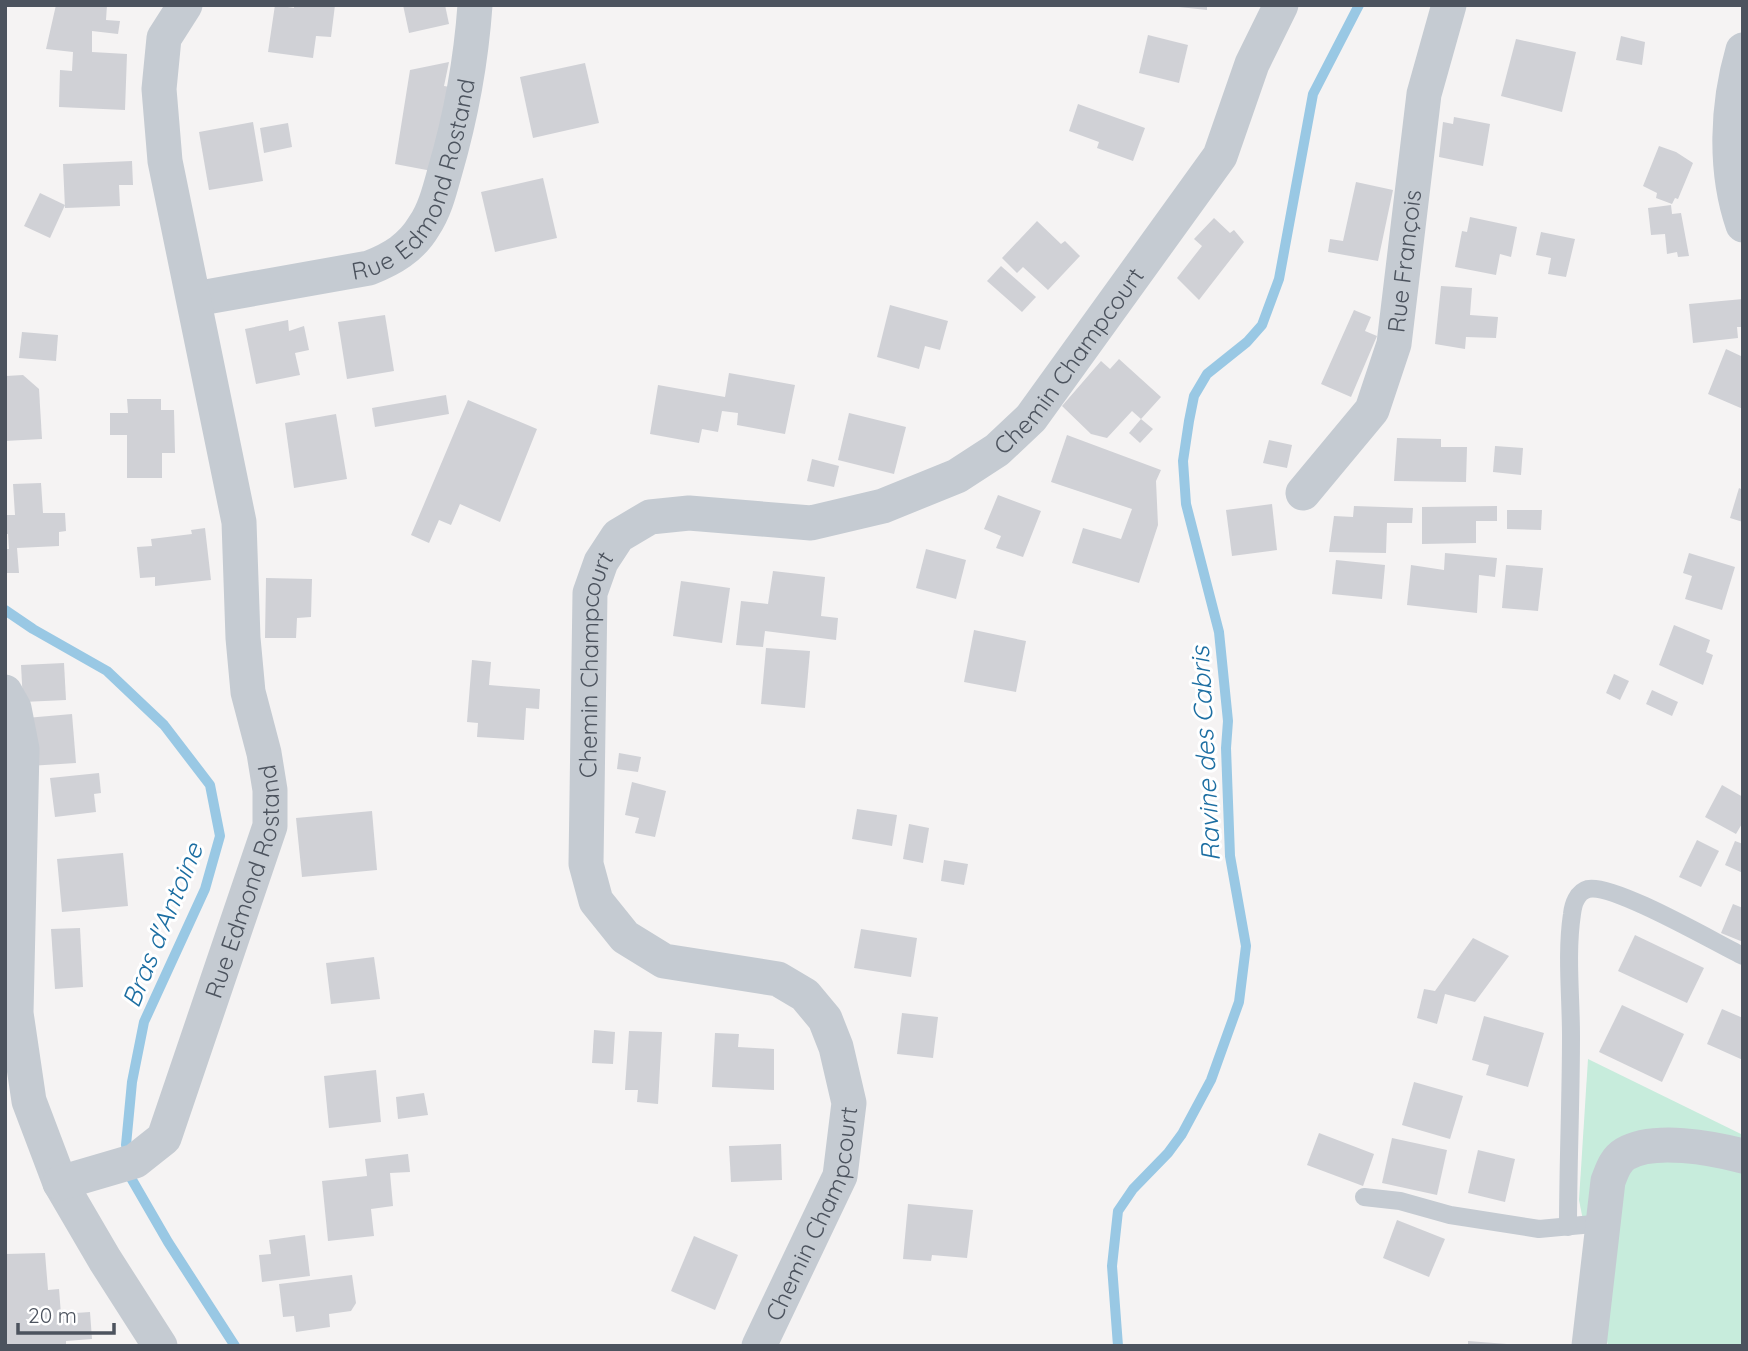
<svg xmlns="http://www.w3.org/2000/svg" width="1748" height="1351" viewBox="0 0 1748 1351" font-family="Quicksand,sans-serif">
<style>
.green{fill:#c7ecdc}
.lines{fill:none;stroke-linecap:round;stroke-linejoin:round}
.stream{stroke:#99c8e4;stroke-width:10}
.building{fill:#d0d1d6}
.lane{stroke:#c5cbd2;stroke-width:18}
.street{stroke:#c5cbd2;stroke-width:35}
.labels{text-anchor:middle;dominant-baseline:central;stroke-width:6;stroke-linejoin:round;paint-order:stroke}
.street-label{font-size:24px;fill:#4c535e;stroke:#fff}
.water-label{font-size:26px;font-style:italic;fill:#1c6ea2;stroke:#fff}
</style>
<rect width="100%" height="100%" fill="#f5f3f3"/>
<!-- green -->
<path class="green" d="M1588,1059l155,76v211h-135l-29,-146z"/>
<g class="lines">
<!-- stream -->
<g class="stream">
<path d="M5,610l28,19 74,42 57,54 46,60 10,51 -15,53 -61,133 -12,60 -6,63"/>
<path d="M131,1178l37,64 67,104"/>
<path d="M1118,1346l-6,-80 6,-55 15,-22 35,-36 14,-19 29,-54 28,-78 7,-56 -16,-90 -4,-108 2,-27 -9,-89 -33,-128 -3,-43 6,-40 5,-25 13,-22 40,-32 15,-17 17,-46 34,-185 46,-89"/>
</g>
</g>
<!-- building -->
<g class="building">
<path d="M56,5h51l-1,15 14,1 -2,13 -26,-3v21l35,2 -2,56 -66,-3 1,-37 12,1 1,-19 -27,-3z"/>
<path d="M275,5l19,3v-3h41l-4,32 -15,-1 -3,22 -45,-6z"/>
<path d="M403,5h42l4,19 -40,9z"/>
<path d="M1179,5h28v5l-28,-3z"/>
<path d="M1148,35l40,10 -9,38 -40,-10z"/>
<path d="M1621,36l24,6 -3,23 -26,-5z"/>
<path d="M1516,39l60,13 -14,60 -61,-16z"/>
<path d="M449,62l-5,24 6,1 -18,84 -37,-7 15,-94z"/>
<path d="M585,63l14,60 -66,15 -13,-61z"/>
<path d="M1078,104l67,24 -12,33 -36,-13 2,-6 -30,-11z"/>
<path d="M1454,117l36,7 -7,42 -44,-9 4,-35 10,2z"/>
<path d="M253,122l10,59 -54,9 -10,-58z"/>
<path d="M288,123l4,24 -28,6 -4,-25z"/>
<path d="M1659,146l17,6 17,11 -15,36 -3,-1 -3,6 -16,-6 1,-5 -14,-7z"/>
<path d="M132,161l1,24h-14l1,21 -55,2 -2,-44z"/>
<path d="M543,178l14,60 -62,14 -14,-60z"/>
<path d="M1356,182l37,8 -15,71 -50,-9 2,-13 13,2z"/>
<path d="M40,193l25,12 -15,33 -26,-12z"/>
<path d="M1671,205l1,9 9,-1 8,43 -11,1 -1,-5 -10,2 -2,-20 -14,1 -3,-27z"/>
<path d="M1470,217l47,10 -6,30 -11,-3 -4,21 -41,-8 7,-36 5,1z"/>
<path d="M1214,218l16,15 4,-3 10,12 -45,58 -22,-22 25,-32 -8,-7z"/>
<path d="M1037,221l24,23 4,-3 15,15 -32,34 -25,-23 -6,6 -15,-15z"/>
<path d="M1541,232l34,7 -9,38 -18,-3 3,-16 -15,-3z"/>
<path d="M1001,266l35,31 -14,15 -35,-31z"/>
<path d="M1441,286l31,2 -2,27 28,2 -2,21 -30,-1 -1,12 -30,-5z"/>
<path d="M1743,299v28h-6l1,11 -45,5 -4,-39z"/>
<path d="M890,305l58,16 -8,29 -15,-4 -6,23 -42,-12z"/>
<path d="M1354,310l17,7 -6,14 12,5 -26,61 -30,-13z"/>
<path d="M385,315l9,56 -47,8 -9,-57z"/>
<path d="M288,320l1,11 15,-5 5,24 -14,3 5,22 -44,9 -11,-55z"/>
<path d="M22,332l36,3 -2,26 -37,-3z"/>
<path d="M1726,349l17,8v52l-35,-15z"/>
<path d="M1119,359l42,38 -20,22 -9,-8 -25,27 -16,-4 -29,-28 39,-45 9,8z"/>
<path d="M729,373l66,12 -10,49 -48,-9 1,-12 -16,-2 -4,21 -16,-3 -3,14 -49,-9 8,-49 67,12z"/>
<path d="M23,375l16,14 3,50 -37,2 1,-65z"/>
<path d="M446,395l3,19 -74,13 -3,-19z"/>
<path d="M127,399h34v11h13l1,43h-13v25h-35v-43h-17v-22h18z"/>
<path d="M468,400l69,29 -37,93 -40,-18 -9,21 -12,-5 -10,23 -18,-8z"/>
<path d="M849,413l57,14 -12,47 -56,-14z"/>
<path d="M336,414l11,65 -53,9 -9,-65z"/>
<path d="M1141,419l12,10 -13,14 -11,-10z"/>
<path d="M1067,435l94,35 -5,11 2,44 -19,58 -67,-20 11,-35 38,11 11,-30 -81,-27z"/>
<path d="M1397,438l44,1v8h26l-1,35 -72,-1z"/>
<path d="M1269,440l23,5 -5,23 -24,-5z"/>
<path d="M1495,446l28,2 -2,27 -28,-3z"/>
<path d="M812,459l27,7 -5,21 -27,-6z"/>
<path d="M41,483l2,30h22l1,18 -7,1v14l-42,2 2,25h-14v-24h4l-1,-15h-3v-19h10l-2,-31z"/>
<path d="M1739,488l4,2v32l-13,-4z"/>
<path d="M998,495l43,16 -18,46 -27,-9 5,-12 -17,-7z"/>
<path d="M1272,504l5,46 -45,6 -6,-46z"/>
<path d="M1354,506l59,2 -1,15h-25l-1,30 -57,-1 5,-36 19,1z"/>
<path d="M1497,506v15h-21v22l-54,1v-37z"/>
<path d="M1507,510h35l-1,20 -34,-1z"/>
<path d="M205,528l6,52 -56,6v-9l-15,1 -3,-31 15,-1 -1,-7 41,-5 -1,-4z"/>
<path d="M926,549l40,11 -10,39 -40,-11z"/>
<path d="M1445,553l52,5 -2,19 -16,-2 -2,38 -70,-8 4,-40 33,5z"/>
<path d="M1689,553l46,14 -13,43 -37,-11 7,-23 -9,-3z"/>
<path d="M1336,560l49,5 -3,34 -50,-5z"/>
<path d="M1506,565l37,3 -5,43 -36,-3z"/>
<path d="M773,571l52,6 -4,39 17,2 -2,22 -71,-9 -2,16 -27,-2 5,-44 27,3z"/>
<path d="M266,578l46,1 -1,38 -14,1 -1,20h-31z"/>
<path d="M681,581l49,7 -8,55 -49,-7z"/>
<path d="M1674,625l36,15 -4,12 7,3 -10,30 -44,-20z"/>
<path d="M974,630l52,11 -10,51 -52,-10z"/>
<path d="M766,648l44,3 -5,57 -44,-4z"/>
<path d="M472,660l19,2 -2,23 51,4 -1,20 -13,-1 -2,32 -47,-3 1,-14 -11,-1z"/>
<path d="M64,663l2,37 -43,2 -2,-37z"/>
<path d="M1614,674l15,7 -9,19 -14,-7z"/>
<path d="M1652,690l26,12 -6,14 -26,-12z"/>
<path d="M72,714l4,49 -47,3 -3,-48z"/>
<path d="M619,753l22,4 -3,15 -21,-3z"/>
<path d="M99,773l2,20 -7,1 2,18 -41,5 -5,-39z"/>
<path d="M632,782l34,9 -11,46 -20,-4 4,-15 -14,-3z"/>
<path d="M1722,785l21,12v25l-7,12 -31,-17z"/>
<path d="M857,809l40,6 -5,31 -40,-7z"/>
<path d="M372,811l5,59 -75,7 -6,-59z"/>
<path d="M909,824l20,4 -6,35 -20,-4z"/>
<path d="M1697,840l22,11 -18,36 -22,-10z"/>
<path d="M1735,841l8,3v29l-18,-8z"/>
<path d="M123,853l5,53 -66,6 -5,-53z"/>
<path d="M944,860l24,4 -4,21 -23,-4z"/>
<path d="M1733,904l10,4v34l-22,-9z"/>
<path d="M80,928l3,59 -28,2 -4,-60z"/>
<path d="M861,929l56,9 -6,39 -57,-9z"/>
<path d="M1635,935l69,33 -17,35 -69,-32z"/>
<path d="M1473,938l36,18 -34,46 -30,-8 -8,30 -20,-6 7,-29 11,2z"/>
<path d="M374,957l6,42 -49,5 -5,-41z"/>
<path d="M1622,1005l62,29 -22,48 -63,-30z"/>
<path d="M1722,1009l21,9v42l-36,-16z"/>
<path d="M902,1013l36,4 -5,41 -36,-4z"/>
<path d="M1484,1016l60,17 -16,54 -42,-12 3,-10 -17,-5z"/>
<path d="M594,1030l21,2 -2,32 -21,-1z"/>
<path d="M629,1031l33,1 -4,72 -21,-2 1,-12h-13z"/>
<path d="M715,1033l24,1 -1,13 36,2v41l-62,-3z"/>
<path d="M376,1070l5,52 -52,6 -5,-52z"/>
<path d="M1414,1082l49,14 -13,43 -48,-14z"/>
<path d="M424,1093l4,22 -30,4 -2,-22z"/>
<path d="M1319,1133l55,21 -11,32 -56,-21z"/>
<path d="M1392,1138l55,12 -10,45 -55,-12z"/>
<path d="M781,1144l1,36 -51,2 -2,-36z"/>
<path d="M1478,1150l37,9 -10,43 -37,-9z"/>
<path d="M408,1154l2,18 -20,1 3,33 -22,3 3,27 -46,5 -6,-60 45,-5 -2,-17z"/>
<path d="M908,1204l65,6 -6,48 -35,-3 -1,6 -28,-2z"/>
<path d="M1397,1220l48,19 -16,38 -46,-19z"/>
<path d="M305,1235l5,41 -48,6 -3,-27 12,-1 -2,-14z"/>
<path d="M694,1236l44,19 -23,55 -44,-19z"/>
<path d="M45,1253l3,37 11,-1 2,25 29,-2 2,27 -26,2v5h-61v-92z"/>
<path d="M352,1275l4,28 -5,8 -22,3 1,13 -34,5 -2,-16 -11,1 -4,-33z"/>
<path d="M1468,1341l39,3v2h-39z"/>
</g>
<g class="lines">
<!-- lane -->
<g class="lane">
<path d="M1364,1197l36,4 50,14 89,14 65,-6"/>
<path d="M1568,1227c0,-63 3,-127 3,-191 0,-40 -5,-82 1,-122 1,-9 5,-22 16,-25 25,-6 128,54 155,67"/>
</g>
<!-- street -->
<g class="street">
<path d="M1743,50c-16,55 -19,120 0,175"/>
<path id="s1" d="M195,299l174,-31c23,-9 42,-20 55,-42 11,-16 16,-37 21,-55 16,-55 26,-109 30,-166"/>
<path id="s2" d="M1303,493l69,-83 22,-66 30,-250 25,-89"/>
<path d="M5,692l9,16 8,41 -6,264 13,88 31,82 45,77 55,86"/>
<path id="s3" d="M60,1183l75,-22 29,-23 106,-312v-36l-6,-37 -16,-61 -5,-54 -4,-116 -74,-361 -6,-72 5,-51 21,-33"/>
<path id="s4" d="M759,1346l81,-170 9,-73 -13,-56 -11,-28 -20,-24 -27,-16 -114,-18 -39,-24 -29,-36 -10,-37 4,-271 11,-31 17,-26 32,-19 39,-4 122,10 72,-17 74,-30 40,-26 34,-32 189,-262 32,-92 29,-59"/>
<path d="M1589,1346l19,-165c4,-10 7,-21 17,-27 29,-17 87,-6 118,2"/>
</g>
</g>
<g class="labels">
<!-- street labels -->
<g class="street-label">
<text stroke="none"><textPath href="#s1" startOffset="280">Rue Edmond Rostand</textPath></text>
<text stroke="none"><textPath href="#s2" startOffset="261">Rue François</textPath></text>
<text stroke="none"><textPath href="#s4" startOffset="1508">Chemin Champcourt</textPath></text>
<text stroke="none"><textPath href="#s4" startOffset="858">Chemin Champcourt</textPath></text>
<text stroke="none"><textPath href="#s3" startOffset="385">Rue Edmond Rostand</textPath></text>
<text stroke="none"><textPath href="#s4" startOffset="144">Chemin Champcourt</textPath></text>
</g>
<!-- water labels -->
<g class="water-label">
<text transform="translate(1205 754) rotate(-93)">Ravine des Cabris</text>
<text transform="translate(162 925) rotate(-68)">Bras d'Antoine</text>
</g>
</g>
<!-- border -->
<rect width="1748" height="1351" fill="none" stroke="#4c535e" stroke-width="14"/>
<!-- scale -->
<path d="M18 1323v10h96v-10" fill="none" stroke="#4c535e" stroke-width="3.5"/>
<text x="28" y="1323" font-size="21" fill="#4c535e" stroke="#ffffff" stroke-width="5" paint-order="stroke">20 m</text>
</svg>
